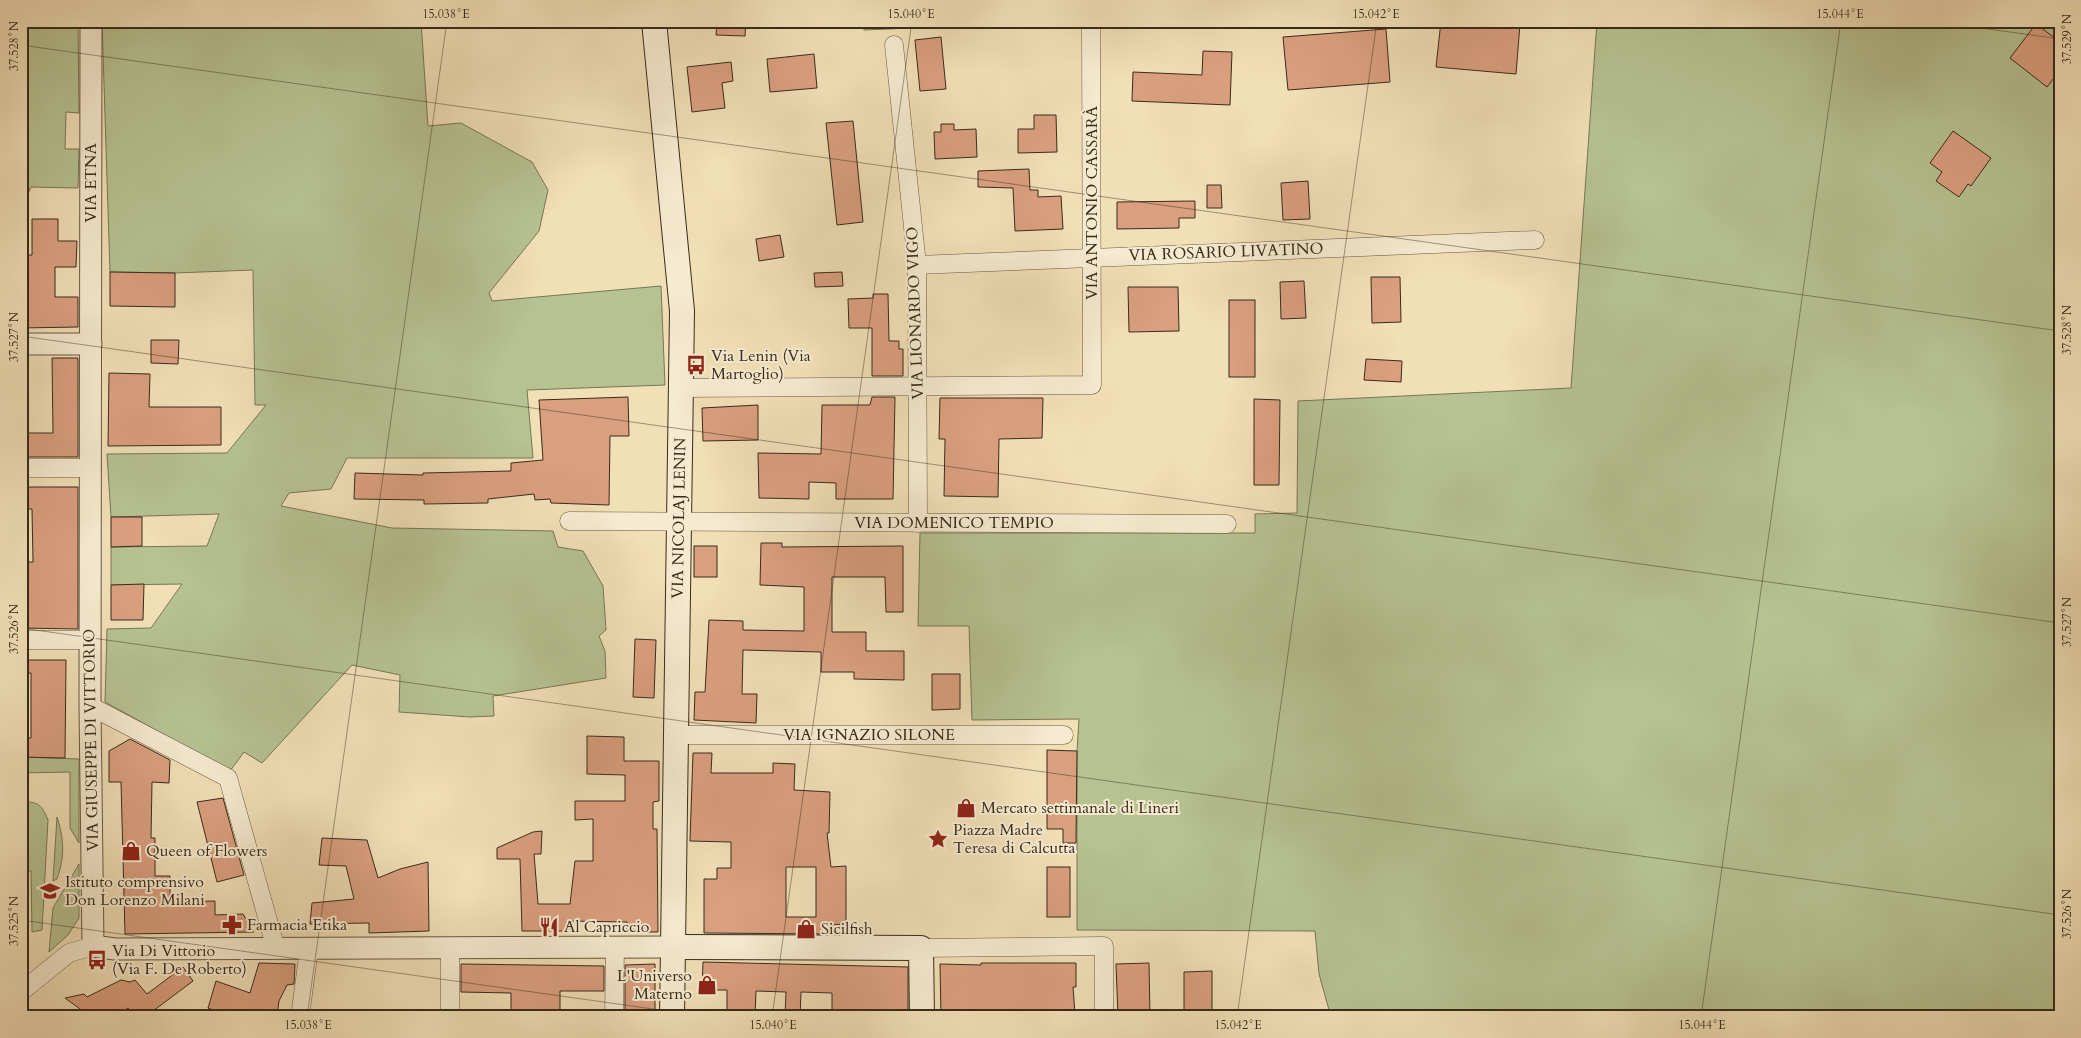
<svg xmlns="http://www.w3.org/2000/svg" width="2081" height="1038" viewBox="0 0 2081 1038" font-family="Cardo,serif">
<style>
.green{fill:#b6c291;stroke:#787656}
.building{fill:#da9f7f;stroke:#392b1b;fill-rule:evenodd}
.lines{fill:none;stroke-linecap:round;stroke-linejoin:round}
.minor-casing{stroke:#675842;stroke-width:19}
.tertiary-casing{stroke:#675842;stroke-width:23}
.secondary-casing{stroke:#392b1b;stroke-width:26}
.minor{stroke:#f6ead0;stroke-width:18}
.tertiary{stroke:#f6ead0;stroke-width:21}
.secondary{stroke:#f6ead0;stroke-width:24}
.ticks{fill:none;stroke:#392b1b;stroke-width:1;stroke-opacity:0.45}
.labels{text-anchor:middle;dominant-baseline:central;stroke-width:4;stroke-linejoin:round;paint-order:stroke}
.street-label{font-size:16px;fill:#392b1b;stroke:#f6ead0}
.poi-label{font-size:16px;fill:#392b1b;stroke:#f6ead0;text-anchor:start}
.neatline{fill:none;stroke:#392b1b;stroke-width:2}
.ticks-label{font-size:12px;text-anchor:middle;fill:#392b1b}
</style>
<rect width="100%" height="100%" fill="#f1dfb6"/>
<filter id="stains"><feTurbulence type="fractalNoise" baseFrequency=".004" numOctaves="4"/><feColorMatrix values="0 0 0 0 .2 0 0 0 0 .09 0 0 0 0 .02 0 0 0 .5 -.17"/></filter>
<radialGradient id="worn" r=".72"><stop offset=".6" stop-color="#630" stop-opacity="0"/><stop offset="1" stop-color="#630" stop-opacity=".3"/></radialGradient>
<!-- green -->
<g class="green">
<path d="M21,21h57l1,92 -13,-1 -1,37h14l-1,39 -47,-1 -10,22z"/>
<path d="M102,21h298v2l21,-2 7,105 33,-3 71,39 16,28 -9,41 -50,62 3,8 169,-15 4,99 -138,5 6,68h-186l-16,31 -42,4 -8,13 111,22 161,3 5,16 25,4 20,35 3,44 -7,6 6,15 1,27 -113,18 1,20 -24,1 -71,-5 1,-37 -48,-10 -90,98 -18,-11 -14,19 -125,-69 2,-73 44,-1 31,-44 -71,1v-38l96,-1 12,-32 -108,3 -4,-63 120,-1 39,-48h-11l-2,-135 -78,3 -65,-1z"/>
<path d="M863,21h212l-211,9z"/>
<path d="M1597,21h463v996h-729l-12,-43 -4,-43 -238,-1v-179l2,-32 -107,1 -3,-94h-51l2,-93h335v-19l42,-1 1,-112 273,-13z"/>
<path d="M21,757l58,2v84l-9,-15v-56l-49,1z"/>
<path d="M21,802c17,-1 21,3 27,18l-6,110 -10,2 -1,-61h-10z"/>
<path d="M57,817c7,22 8,39 0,62l-4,2z"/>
<path d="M79,864v54l-11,17 -19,17 4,-44z"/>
</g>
<!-- building -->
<g class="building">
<path d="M717,21h29l-1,15 -29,-1z"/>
<path d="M1441,21l79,3 -4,50 -80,-7z"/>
<path d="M2036,24l24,18v28l-13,17 -37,-29z"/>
<path d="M1386,29l4,53 -102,8 -5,-53z"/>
<path d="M941,37l5,52 -26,2 -5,-51z"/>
<path d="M1203,51l29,1 -2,53 -98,-4 1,-29 69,3z"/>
<path d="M814,54l3,34 -47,4 -3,-33z"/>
<path d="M731,62l2,19 -11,2 3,25 -33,4 -5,-45z"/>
<path d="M1034,115h22l1,37 -39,1v-24h16z"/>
<path d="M853,121l10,101 -26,3 -11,-102z"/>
<path d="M941,124h13v6l22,-1 1,28 -42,2 -1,-27h7z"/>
<path d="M1953,131l38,27 -20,28 -3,-2 -9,13 -23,-16 6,-9 -12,-9z"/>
<path d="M1029,169l1,21h8v7l23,-1 2,33 -48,2 -2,-43 -35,-1v-16z"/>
<path d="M1308,181l2,38 -27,1 -2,-37z"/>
<path d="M1207,185h14l1,23h-15z"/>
<path d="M1195,201v17h-16v10l-62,1v-27z"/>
<path d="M32,219h26v22h19l-1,26h-21v30h23v30l-57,1v-73h11z"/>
<path d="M780,235l4,22 -25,4 -3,-22z"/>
<path d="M110,272l65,1v34l-65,-1z"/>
<path d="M842,272l1,14 -28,1 -1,-14z"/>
<path d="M1371,277h29l1,45 -29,1z"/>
<path d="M1304,281l2,37 -25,1 -1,-37z"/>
<path d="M1128,287h50l1,44 -50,1z"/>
<path d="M873,294h15l1,47h10v8h4v27h-31v-48h-23l-1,-29 25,-1z"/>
<rect x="1229" y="300" width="26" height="77"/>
<path d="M151,340h28l-1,24 -27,-1z"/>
<path d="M52,358h26v99h-57v-24h32z"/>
<path d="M1366,359l36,2 -1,21 -37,-2z"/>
<path d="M109,373l41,1 -1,33h72v38l-113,1z"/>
<path d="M628,397l1,39h-19l-1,69 -58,-2 -1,-4 -15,1 -1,-6 -46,5v4l-64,1v-4l-70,-1 1,-26 68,2v-2l88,-2v-8l32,-3 -4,-60z"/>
<path d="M872,397h23l-2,102h-57v-16l-27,-1v17l-50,-1 -1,-45 63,1 1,-49h48z"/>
<path d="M940,398h103l-1,40 -43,1 -1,58 -54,-1 1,-57h-6z"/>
<path d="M1254,399l26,1 -1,85h-25z"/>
<path d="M758,405v35l-55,1 -1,-33z"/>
<path d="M21,487h57v142l-57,-1 4,-66h8l-1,-53h-11z"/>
<path d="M111,517h31v29l-31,1z"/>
<path d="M761,543h21v4l121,-1v66h-17l-1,-35h-53v55h34v19h38v29l-50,-1v-7h-33v-20l-78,-2 -1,44h15l-1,29 -62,-3 1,-28h10l4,-72 34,1v9l61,1v-44l-44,-2z"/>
<rect x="694" y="546" width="23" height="31"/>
<path d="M144,584l-1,36h-32v-35z"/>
<path d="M635,639l21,1 -2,58 -21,-1z"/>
<path d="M21,660h45l-1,98 -44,-1v-19h10v-65h-10z"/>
<path d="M932,674h28v35l-28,1z"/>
<path d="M587,736l37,1v24h35v40l-6,1v27h4l1,103h-31v-10l-58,-1v10h-47l-2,-72h-23v-11l36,-16 9,-1 -1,23h-7l4,50h32l5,-43h18v-42l-18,1v-19h50v-26l-38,-1z"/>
<path d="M130,739l40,21 -1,23 -17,-1 -1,56h4v38h15v26l45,-1v14l28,-1 11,18 -129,2 -4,-152h-12v-31z"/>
<path d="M1047,750l30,1 -1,92h-13v-14h-16z"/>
<path d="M693,753h19l-1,20h62v-10l22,1 -1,26 36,2 -1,41h-2l4,34 15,-1v58l-16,1 1,9 -127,-1v-54h13v-11h14v-26l-41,-1zM786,867h30v50h-30z"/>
<path d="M223,798l21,77 -27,7 -20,-80z"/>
<path d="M322,838l45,2 11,38 22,-9 28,-7 1,69 -60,2v-10l-59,1 2,-21 42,-4 -8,-33 -27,-1z"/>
<rect x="1047" y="867" width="23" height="50"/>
<path d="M703,962l205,5v50h-23v-3l-53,-1v-20l-31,-1 -1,25h-15l1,-25 -30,-1 -1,26 -28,-1v-26h-25z"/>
<path d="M259,963l36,1 -1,20 -7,1 -8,16 -2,16h-45l-24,-9 8,-27 34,12z"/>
<path d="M981,963h95v24h-3l2,27 -26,3h-108l-1,-53 41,1z"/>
<path d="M1149,963l1,54h-32l-2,-53z"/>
<path d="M461,964l143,2v25h-44v26h-49v-24l-50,-1z"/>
<path d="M655,964v53h-30v-52z"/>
<path d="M183,967l10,14 -48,36h-10l-7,-9 -12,9 -8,-5 -17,5 -26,-19 19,-4 3,3 34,-17 9,2 5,-2 12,14z"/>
<path d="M1212,971v46h-28v-45z"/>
</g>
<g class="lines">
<defs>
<g id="minor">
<path d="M894,45l23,220 1,258"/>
<path d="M917,265l618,-25"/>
<path d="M680,388l412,-3 -1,-364"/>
<path d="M21,468h70"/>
<path d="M569,521l658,3"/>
<path d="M21,640h69"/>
<path d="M90,706l138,72 48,171"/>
<path d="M675,735h389"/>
<path d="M921,948l183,-2v71"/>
<path d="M21,992l48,-39 24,-7"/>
<path d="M300,1017l9,-68"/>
<path d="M450,1017v-69"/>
<path d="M614,1017l1,-70"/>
</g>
<g id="tertiary">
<path d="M91,21l-1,685 3,240 22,3 558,-2"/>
<path d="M21,344h70"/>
</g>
<g id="secondary">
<path d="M654,21l28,290 -10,706"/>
<path d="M673,947l248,1 1,69"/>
</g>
</defs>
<!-- minor casing -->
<use href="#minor" class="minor-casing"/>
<!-- tertiary casing -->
<use href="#tertiary" class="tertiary-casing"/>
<!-- secondary casing -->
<use href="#secondary" class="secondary-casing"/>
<!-- minor -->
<use href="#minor" class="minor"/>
<!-- tertiary -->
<use href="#tertiary" class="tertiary"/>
<!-- secondary -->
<use href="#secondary" class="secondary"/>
</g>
<!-- ticks -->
<path class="ticks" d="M1931,21l129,18M21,45l2039,286M21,336l2039,287M21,628l2039,287M21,920l689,97M307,1017l140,-996M772,1017l140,-996M1237,1017l140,-996M1701,1017l140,-996"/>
<!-- icons -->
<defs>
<symbol id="bus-bare" viewBox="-9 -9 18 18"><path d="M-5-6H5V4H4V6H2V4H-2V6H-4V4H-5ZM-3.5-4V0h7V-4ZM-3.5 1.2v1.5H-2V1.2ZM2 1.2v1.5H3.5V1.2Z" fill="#8f2418" stroke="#f6ead0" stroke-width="2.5" paint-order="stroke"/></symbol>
<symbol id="shop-bare" viewBox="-9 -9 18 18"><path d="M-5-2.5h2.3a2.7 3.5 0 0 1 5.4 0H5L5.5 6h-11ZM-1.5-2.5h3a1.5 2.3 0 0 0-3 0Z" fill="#8f2418" stroke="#f6ead0" stroke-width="2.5" paint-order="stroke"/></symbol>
<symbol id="sight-bare" viewBox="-9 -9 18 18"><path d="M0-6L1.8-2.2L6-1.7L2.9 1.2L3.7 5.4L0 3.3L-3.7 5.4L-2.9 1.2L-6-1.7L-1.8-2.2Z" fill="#8f2418" stroke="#f6ead0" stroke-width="2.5" paint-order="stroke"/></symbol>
<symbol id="school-bare" viewBox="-9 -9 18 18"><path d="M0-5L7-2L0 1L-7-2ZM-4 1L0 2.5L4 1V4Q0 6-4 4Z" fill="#8f2418" stroke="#f6ead0" stroke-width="2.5" paint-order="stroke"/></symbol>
<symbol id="pharmacy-bare" viewBox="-9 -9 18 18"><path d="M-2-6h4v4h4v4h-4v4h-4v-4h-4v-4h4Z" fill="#8f2418" stroke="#f6ead0" stroke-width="2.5" paint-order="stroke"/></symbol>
<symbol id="restaurant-bare" viewBox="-9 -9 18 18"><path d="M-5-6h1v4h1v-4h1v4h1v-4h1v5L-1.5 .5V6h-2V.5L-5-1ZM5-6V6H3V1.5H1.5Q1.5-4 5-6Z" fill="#8f2418" stroke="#f6ead0" stroke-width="2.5" paint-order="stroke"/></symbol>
</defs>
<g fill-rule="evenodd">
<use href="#bus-bare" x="682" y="351" width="28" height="28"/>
<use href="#shop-bare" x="952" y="794" width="28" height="28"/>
<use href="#sight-bare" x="924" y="825" width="28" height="28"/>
<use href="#shop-bare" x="117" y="837" width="28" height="28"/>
<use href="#school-bare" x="36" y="877" width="28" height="28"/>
<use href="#pharmacy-bare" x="218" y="911" width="28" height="28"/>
<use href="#restaurant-bare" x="535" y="913" width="28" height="28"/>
<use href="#shop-bare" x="792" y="915" width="28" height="28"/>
<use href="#bus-bare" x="83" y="946" width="28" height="28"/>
<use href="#shop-bare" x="693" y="971" width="28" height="28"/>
</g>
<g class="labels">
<!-- street labels -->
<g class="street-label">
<text transform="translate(91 183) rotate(-90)">VIA ETNA</text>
<text transform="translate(1092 203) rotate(-90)">VIA ANTONIO CASSARÀ</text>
<text transform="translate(1226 252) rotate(-2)">VIA ROSARIO LIVATINO</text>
<text transform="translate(915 313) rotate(-92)">VIA LIONARDO VIGO</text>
<text transform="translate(679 518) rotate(-89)">VIA NICOLAJ LENIN</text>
<text x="954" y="523">VIA DOMENICO TEMPIO</text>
<text x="869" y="735">VIA IGNAZIO SILONE</text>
<text transform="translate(91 740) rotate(-91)">VIA GIUSEPPE DI VITTORIO</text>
</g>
<!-- poi labels -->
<g class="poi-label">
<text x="711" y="356">Via Lenin (Via<tspan x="711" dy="18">Martoglio)</tspan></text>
<text x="981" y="808">Mercato settimanale di Lineri</text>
<text x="953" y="830">Piazza Madre<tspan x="953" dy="18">Teresa di Calcutta</tspan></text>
<text x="146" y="851">Queen of Flowers</text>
<text x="65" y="882">Istituto comprensivo<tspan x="65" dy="18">Don Lorenzo Milani</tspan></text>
<text x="247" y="925">Farmacia Etika</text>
<text x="564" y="927">Al Capriccio</text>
<text x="821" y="929">Sicilfish</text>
<text x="112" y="951">Via Di Vittorio<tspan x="112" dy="18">(Via F. De Roberto)</tspan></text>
<text x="692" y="976" text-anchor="end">L'Universo<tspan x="692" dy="18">Materno</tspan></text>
</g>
</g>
<!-- margin -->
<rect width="2081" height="1038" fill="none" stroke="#f1dfb6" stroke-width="55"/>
<rect x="28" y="28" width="2026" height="982" class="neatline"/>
<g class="ticks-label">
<text x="446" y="18">15.038°E</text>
<text x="911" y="18">15.040°E</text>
<text x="1376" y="18">15.042°E</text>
<text x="1840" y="18">15.044°E</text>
<text transform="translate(2067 39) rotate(-90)" y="4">37.529°N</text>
<text transform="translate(14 46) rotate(-90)" y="4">37.528°N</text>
<text transform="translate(2067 330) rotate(-90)" y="4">37.528°N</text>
<text transform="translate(14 337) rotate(-90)" y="4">37.527°N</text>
<text transform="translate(2067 622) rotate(-90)" y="4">37.527°N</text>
<text transform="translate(14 629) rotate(-90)" y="4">37.526°N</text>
<text transform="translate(2067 914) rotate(-90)" y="4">37.526°N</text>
<text transform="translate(14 921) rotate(-90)" y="4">37.525°N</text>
<text x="308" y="1029">15.038°E</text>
<text x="773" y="1029">15.040°E</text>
<text x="1238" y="1029">15.042°E</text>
<text x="1702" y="1029">15.044°E</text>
</g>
<rect width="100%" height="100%" filter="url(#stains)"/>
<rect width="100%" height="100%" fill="url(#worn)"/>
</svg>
